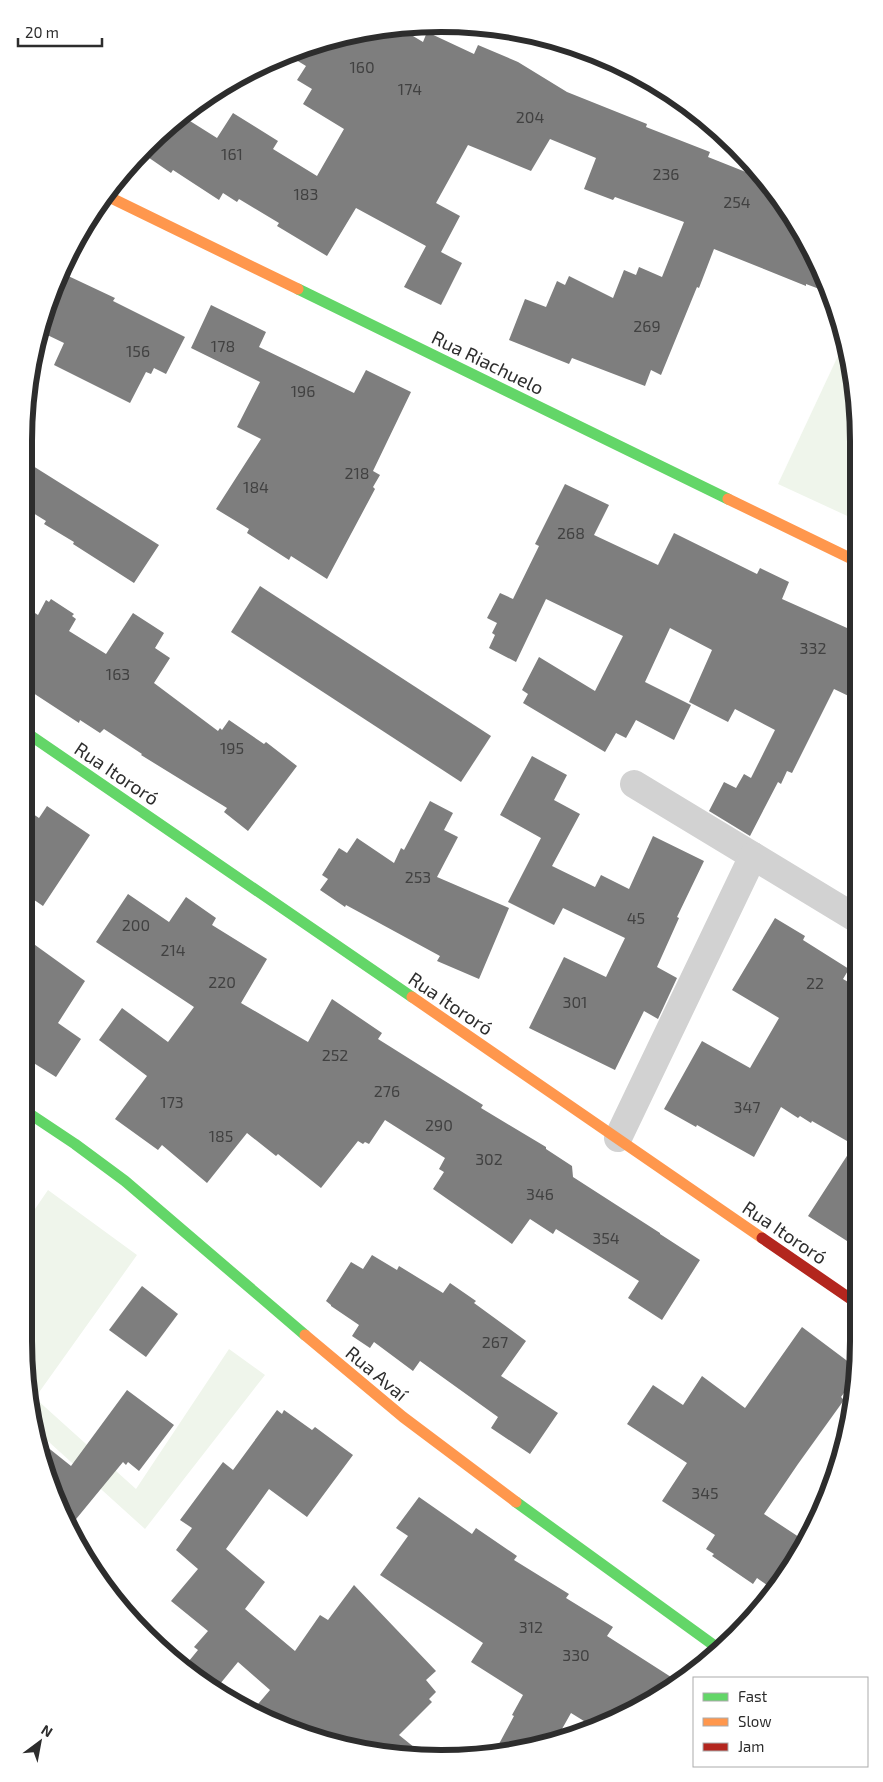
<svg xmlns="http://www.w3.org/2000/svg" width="883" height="1782" viewBox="0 0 883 1782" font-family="'Exo 2',sans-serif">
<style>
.green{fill:#eff5eb}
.building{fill:#7e7e7e}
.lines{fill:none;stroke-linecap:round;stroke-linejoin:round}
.street{stroke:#d2d2d2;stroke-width:28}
.fast{stroke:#63d668;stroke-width:11}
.slow{stroke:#ff974d;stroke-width:11}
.jam{stroke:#b3261e;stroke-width:11}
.labels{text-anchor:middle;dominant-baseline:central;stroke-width:5;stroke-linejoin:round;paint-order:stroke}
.number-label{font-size:16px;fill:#414141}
.street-label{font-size:19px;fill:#2d2d2d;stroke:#fff}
.rim{fill:none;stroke:#2d2d2d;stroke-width:6}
</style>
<rect width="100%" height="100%" fill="#fff"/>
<!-- green -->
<g class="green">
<path d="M844,343l12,44v133l-78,-36z"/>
<path d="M48,1190l89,65 -102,143 101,91 93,-140 36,26 -120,154 -106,-96 -15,-93v-115z"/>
</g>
<!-- building -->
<g class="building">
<path d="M387,27h11l25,15 4,-10 47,22 4,-9 40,17 49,30 80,32 -1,3 64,25 -2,5 58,23 7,7 55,95 2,11 -24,-9v2l-92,-37 -15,39 -2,-1 -36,88 -10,-5 -6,16 -73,-28 -3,6 -60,-24 16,-41 21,8 11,-26 8,4 4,-9 44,22 11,-28 12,5 3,-8 23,10 22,-55 -69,-25 -2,3 -29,-11 12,-31 -46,-19 -19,32 -63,-26 -32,58 24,13 -19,36 21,11 -21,42 -37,-18 22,-41 -70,-38 -29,48 -50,-30 2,-3 -40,-24 -2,3 -14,-9 -4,7 -46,-30 -2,3 -29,-20 24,-25 16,-12 35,22 16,-25 45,28 -5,8 44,27 27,-47 -41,-25 9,-15 -15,-9 9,-14 -18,-11 19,-9z"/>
<path d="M64,274l51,24 -2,3 72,36 -19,37 -12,-6 -3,6 -5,-2 -16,31 -76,-38 10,-22 -25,-12 9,-24z"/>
<path d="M211,305l55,27 -7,15 95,46 12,-23 45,22 -38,79 7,4 -7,12 2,2 -48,90 -36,-23 -2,4 -42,-27 2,-4 -33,-20 45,-70 -24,-12 23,-45 -69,-34z"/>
<path d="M25,461l134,84 -25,38 -61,-39 1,-2 -30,-18 2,-3 -21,-13z"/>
<path d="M565,484l44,21 -15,30 64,30 16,-32 83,41 3,-6 29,14 -7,17 74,33 1,68 -23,-11 -42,84 -5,-2 -6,13 -3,-2 -28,54 -41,-25 15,-29 12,6 8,-14 7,4 24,-48 -40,-21 -7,13 -39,-20 23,-52 -42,-22 -25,54 46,23 -17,35 -38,-20 -10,18 -10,-5 -11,19 -82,-49 5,-9 -6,-4 17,-33 56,34 28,-55 -77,-37 -30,63 -27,-14 6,-13 -3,-2 5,-10 -10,-5 13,-25 13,6 26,-53 -4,-2z"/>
<path d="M260,586l231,150 -30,46 -230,-150z"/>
<path d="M51,599l23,15 -2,2 4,3 -7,12 37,23 27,-41 31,20 -9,15 15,10 -16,25 64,48 2,-3 2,2 7,-10 35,24 2,-2 31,24 -49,65 -24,-19 3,-4 -86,-53 1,-1 -38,-25 -4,4 -20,-13 -1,3 -55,-36v-81l14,9 8,-15 3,2z"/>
<path d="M532,756l35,19 -13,25 26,14 -28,52 43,21 6,-12 28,14 24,-53 51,25 -27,56 2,1 -22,49 20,11 -19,41 -14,-8 -29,59 -86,-42 35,-71 42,20 19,-39 -62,-30 -9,17 -46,-23 33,-64 -41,-23z"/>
<path d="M430,801l23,12 -9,17 14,7 -21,40 72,31 -30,71 -42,-18 3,-5 -94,-51 -1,2 -25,-17 8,-11 -6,-4 17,-27 8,5 10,-15 37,25 7,-15 3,2z"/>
<path d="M47,806l43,29 -47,71 -19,-13v-85l15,10z"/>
<path d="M128,894l41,28 17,-25 30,21 -4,7 55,34 -26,44 67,39 24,-43 50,34 -4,6 105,66 -2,3 65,39v2l26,17 1,11 87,56v1l40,26 -38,60 -34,-22 11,-17 -83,-52 -3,5 -23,-15 -18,25 -79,-55 11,-17 -5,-3 6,-11 -60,-38 -16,24 -4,-2 -2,2 -5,-3 -37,47 -43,-34 -2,2 -29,-23 -40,50 -45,-38 -4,5 -43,-31 32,-43 -48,-36 23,-32 46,34 26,-35 -98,-65z"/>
<path d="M775,918l30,18 -2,4 46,29 -6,10 14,8 1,255 -8,-5 -3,4 -39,-25 46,-71 -42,-24 -1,2 -11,-7 -2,2 -17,-11 -27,50 -57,-32 -1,2 -32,-18 38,-68 48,27 29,-50 -47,-28z"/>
<path d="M24,937l61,44 -27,42 23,16 -25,38 -32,-20z"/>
<path d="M372,1255l25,15 2,-4 44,27 7,-10 26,18 -2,2 52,38 -25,35 57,37 -28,41 -39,-26 7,-11 -78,-56 -7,10 -39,-29 -4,6 -18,-12 7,-11 -28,-19v-1l-5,-4 25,-39 12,7z"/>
<path d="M142,1286l36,28 -32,43 -37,-27z"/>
<path d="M802,1327l56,42 -1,6 -16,22 3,3 -46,64 -34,50 41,27 -34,47 -14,-10 -4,6 -41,-28 2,-2 -8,-5 9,-14 -53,-34 25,-38 -60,-39 26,-39 30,20 19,-29 43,32z"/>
<path d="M127,1390l47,35 -35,46 -11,-9 -2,3 -3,-3 -51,62 -26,-49 -5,-33 30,24z"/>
<path d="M277,1410l5,4 2,-4 28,20 3,-3 38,28 -46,62 -38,-28 -43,60 39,33 -20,27 50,42 25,-36 8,5 26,-35 82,86 -10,9 10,12 -7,7 3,3 -33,33 21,17 -60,-2 -107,-40 17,-20 -32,-28 -23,28 -31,-23 14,-17 -4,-3 14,-16 -37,-30 27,-32 -22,-19 16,-22 -12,-8 43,-58 10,8z"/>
<path d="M419,1497l53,37 4,-6 41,28 -3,4 55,34 -3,4 47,29 -6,9 64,41 -7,11 -38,27 -34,11 -21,-13 -13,23 -65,19 21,-39 -2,-1 11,-20 -52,-33 12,-19 -103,-68 28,-39 -12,-8z"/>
</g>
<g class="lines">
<!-- street -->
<g class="street">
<path d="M634,784l119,72"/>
<path d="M618,1138l135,-282 104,63"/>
</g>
<!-- fast -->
<g class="fast">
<path d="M298,289l430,210"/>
<path d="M24,731l388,266"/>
<path d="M24,1110l51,34 50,37 180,154"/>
<path d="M516,1502l203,147"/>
</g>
<!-- slow -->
<g class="slow">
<path d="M105,195l193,94"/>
<path d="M728,499l128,62"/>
<path d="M412,997l350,241"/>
<path d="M305,1335l98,82 113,85"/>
</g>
<!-- jam -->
<path class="jam" d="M762,1238l96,66"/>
</g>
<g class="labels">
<!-- number labels -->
<g class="number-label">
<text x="362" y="66">160</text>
<text x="410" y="88">174</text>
<text x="530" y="116">204</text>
<text x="232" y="153">161</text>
<text x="666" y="173">236</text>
<text x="306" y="193">183</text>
<text x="737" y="201">254</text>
<text x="647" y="325">269</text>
<text x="223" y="345">178</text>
<text x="138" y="350">156</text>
<text x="303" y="390">196</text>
<text x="357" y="472">218</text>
<text x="256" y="486">184</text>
<text x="571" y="532">268</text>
<text x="813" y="647">332</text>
<text x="118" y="673">163</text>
<text x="232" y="747">195</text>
<text x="418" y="876">253</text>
<text x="636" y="917">45</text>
<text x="136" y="924">200</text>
<text x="173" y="949">214</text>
<text x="222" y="981">220</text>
<text x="815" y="982">22</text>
<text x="575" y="1001">301</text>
<text x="335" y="1054">252</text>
<text x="387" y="1090">276</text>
<text x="172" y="1101">173</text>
<text x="747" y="1106">347</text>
<text x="439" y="1124">290</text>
<text x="221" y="1135">185</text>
<text x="489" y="1158">302</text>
<text x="540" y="1193">346</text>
<text x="606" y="1237">354</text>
<text x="495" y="1341">267</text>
<text x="705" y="1492">345</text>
<text x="531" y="1626">312</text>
<text x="576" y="1654">330</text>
</g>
<!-- street labels -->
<g class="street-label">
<text transform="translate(488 362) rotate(26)">Rua Riachuelo</text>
<text transform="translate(117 773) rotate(34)">Rua Itororó</text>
<text transform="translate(451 1003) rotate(34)">Rua Itororó</text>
<text transform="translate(785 1232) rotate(34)">Rua Itororó</text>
<text transform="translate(377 1373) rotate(40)">Rua Avaí</text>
</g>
</g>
<!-- crop -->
<path d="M0 0H883V1782H0ZM441 32H441A409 409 0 0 1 850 441V1341A409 409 0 0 1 441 1750H441A409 409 0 0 1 32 1341V441A409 409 0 0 1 441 32Z" fill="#fff" fill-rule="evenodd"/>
<path class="rim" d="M441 32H441A409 409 0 0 1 850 441V1341A409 409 0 0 1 441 1750H441A409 409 0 0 1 32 1341V441A409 409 0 0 1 441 32Z"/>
<!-- legend -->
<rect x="693" y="1677" width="175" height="90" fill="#ffffff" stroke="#ababab"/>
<rect x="703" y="1693" width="25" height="8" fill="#63d668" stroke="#ababab"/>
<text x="738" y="1702" font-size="15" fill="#2d2d2d">Fast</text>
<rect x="703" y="1718" width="25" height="8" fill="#ff974d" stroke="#ababab"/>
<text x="738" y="1727" font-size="15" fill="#2d2d2d">Slow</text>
<rect x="703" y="1743" width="25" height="8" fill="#b3261e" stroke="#ababab"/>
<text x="738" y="1752" font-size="15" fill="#2d2d2d">Jam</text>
<!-- north arrow -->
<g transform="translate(40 1742) rotate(32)" stroke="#ffffff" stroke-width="4" paint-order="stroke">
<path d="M0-4L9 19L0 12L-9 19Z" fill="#2d2d2d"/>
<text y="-8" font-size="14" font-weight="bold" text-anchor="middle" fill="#2d2d2d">N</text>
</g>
<!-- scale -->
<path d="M18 38v8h84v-8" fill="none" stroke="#2d2d2d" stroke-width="2.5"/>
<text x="25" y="38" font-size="15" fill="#2d2d2d" stroke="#ffffff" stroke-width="4" paint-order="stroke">20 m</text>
</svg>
